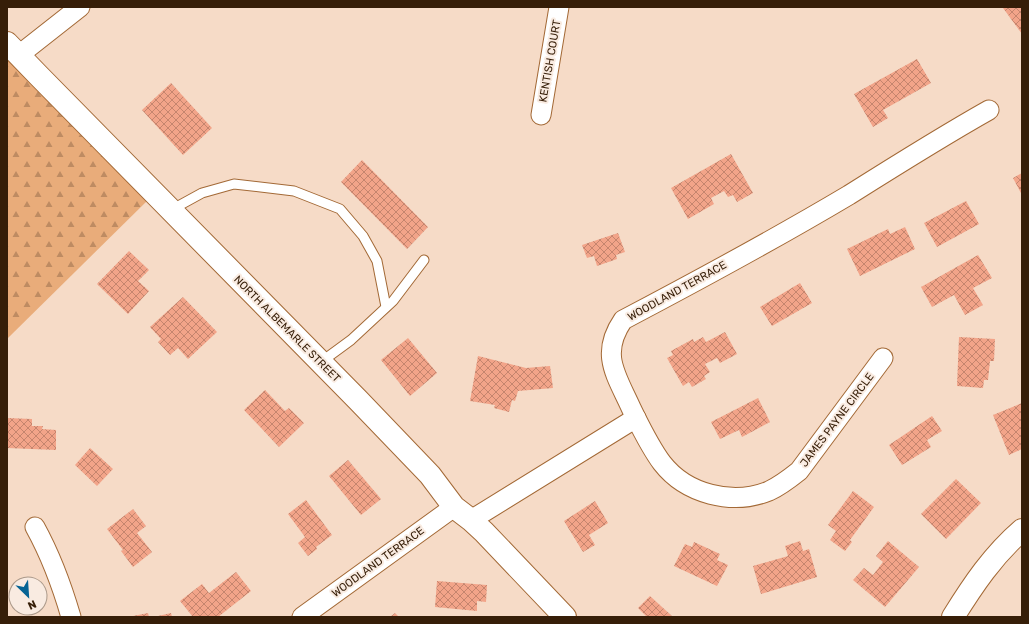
<svg xmlns="http://www.w3.org/2000/svg" width="1029" height="624" viewBox="0 0 1029 624" font-family="Rubik,sans-serif">
<style>
.forest{fill:url(#forest-firs)}
.building{fill:url(#building-cross-hatch)}
.lines{fill:none;stroke-linecap:round;stroke-linejoin:round}
.lane-casing{stroke:#a36936;stroke-width:11}
.street-casing{stroke:#a36936;stroke-width:21}
.secondary-casing{stroke:#a36936;stroke-width:24}
.lane{stroke:#fff;stroke-width:9}
.street{stroke:#fff;stroke-width:19}
.secondary{stroke:#fff;stroke-width:22}
.labels{text-anchor:middle;dominant-baseline:central;stroke-width:4;stroke-linejoin:round;paint-order:stroke}
.street-label{font-size:11px;fill:#361e08;stroke:#f9ebe1}
</style>
<defs>
<pattern id="forest-firs" width="22" height="20" patternUnits="userSpaceOnUse"><rect width="22" height="20" fill="#e9ac7a"/><path d="M5 1l3.5 6h-7zM16 11l3.5 6h-7z" fill="#be8b62"/></pattern>
<pattern id="building-cross-hatch" width="8" height="8" patternUnits="userSpaceOnUse"><rect width="8" height="8" fill="#f2a489"/><path d="M0 0l8 8M0 8l8-8" fill="none" stroke="#c5856e"/></pattern>
</defs>
<rect width="100%" height="100%" fill="#f6dbc7"/>
<!-- forest -->
<path class="forest" d="M7,56l141,144 -141,139z"/>
<!-- building -->
<g class="building">
<path d="M1005,7h17v27l-19,-26z"/>
<path d="M917,59l14,24 -48,27 5,8 -15,9 -19,-33z"/>
<path d="M171,83l41,45 -29,27 -41,-45z"/>
<path d="M731,154l22,39 -16,9 -4,-7 -5,2 -4,-6 -13,7 3,6 -26,15 -17,-31z"/>
<path d="M362,160l66,67 -21,22 -66,-67z"/>
<path d="M1022,173v22l-9,-17z"/>
<path d="M966,201l13,23 -42,23 -13,-24z"/>
<path d="M905,227l10,22 -55,27 -13,-27 41,-20 2,5z"/>
<path d="M618,233l7,19 -9,3 1,4 -20,7 -3,-10 -7,2 -5,-13z"/>
<path d="M129,251l20,19 -11,11 11,10 -21,23 -31,-30z"/>
<path d="M978,255l14,23 -19,10 10,17 -18,10 -11,-20 -22,12 -11,-20z"/>
<path d="M800,283l12,20 -40,23 -12,-19z"/>
<path d="M183,297l34,35 -29,27 -10,-11 -8,7 -12,-13 3,-3 -11,-12z"/>
<path d="M725,332l12,22 -17,9 -3,-5 -12,6 5,8 -6,4 2,3 -14,8 -3,-5 -6,4 -16,-28 6,-3 -2,-4 22,-12 1,3 9,-5 3,5z"/>
<path d="M959,337l36,2 -1,22h-4l-2,19h-4l-1,8 -26,-2z"/>
<path d="M408,338l29,35 -27,23 -29,-36z"/>
<path d="M478,356l48,12 24,-2 3,22 -35,3 -3,10 -3,-1 -3,12 -15,-4 1,-3 -25,-4z"/>
<path d="M265,390l20,21 4,-3 15,15 -25,24 -35,-37z"/>
<path d="M758,398l12,24 -28,15 -3,-7 -19,9 -9,-17z"/>
<path d="M1022,403v46l-13,6 -16,-40z"/>
<path d="M932,416l10,15 -15,9 4,7 -29,18 -13,-20z"/>
<path d="M7,418l25,1v7h11l-1,3 14,1v20l-49,-2z"/>
<path d="M90,448l23,21 -16,17 -22,-21z"/>
<path d="M348,460l33,39 -20,16 -32,-39z"/>
<path d="M956,479l25,24 -35,36 -25,-25z"/>
<path d="M853,491l21,16 -24,33 2,2 -7,9 -15,-11 6,-9 -8,-6z"/>
<path d="M306,500l26,35 -16,12 1,2 -9,7 -10,-13 7,-6 -17,-23z"/>
<path d="M595,501l13,22 -19,12 6,10 -12,7 -19,-31z"/>
<path d="M133,509l13,17 -9,7 15,19 -19,15 -12,-16 2,-1 -16,-21z"/>
<path d="M800,541l3,10 6,-2 8,28 -56,17 -8,-28 35,-10 -3,-10z"/>
<path d="M888,541l31,26 -34,40 -32,-27 11,-12 9,7 10,-13 -7,-6z"/>
<path d="M694,542l26,12 -3,6 11,5 -11,21 -43,-20 11,-22 7,3z"/>
<path d="M236,572l15,19 -33,26h-25l-13,-16 22,-17 7,9z"/>
<path d="M437,581l50,4 -1,17 -9,-1v10l-42,-4z"/>
<path d="M650,596l23,21h-26l-9,-9z"/>
<path d="M148,613l1,4h-16v-1z"/>
<path d="M171,613l1,4h-14v-1z"/>
<path d="M395,613l4,4h-9z"/>
</g>
<g class="lines">
<defs>
<g id="lane">
<path d="M171,210l31,-17 32,-9 60,7 46,18 23,27 14,25 9,46"/>
<path d="M321,362l30,-22 42,-39 31,-41"/>
</g>
<g id="street">
<path d="M19,55l61,-48"/>
<path d="M541,115l18,-108"/>
<path d="M883,358l-84,113c-10,8 -19,15 -30,20 -37,15 -83,3 -107,-28 -12,-16 -21,-35 -30,-53 -15,-34 -33,-55 -9,-90 76,-40 152,-81 226,-125 46,-29 92,-58 140,-85"/>
<path d="M471,520l165,-102"/>
<path d="M35,527c16,29 27,59 36,90"/>
<path d="M302,617l152,-110"/>
</g>
<g id="secondary">
<path d="M7,43l33,34 318,323 72,75 24,32 17,13 13,12 81,85"/>
<path d="M953,617c20,-32 40,-62 69,-87"/>
</g>
</defs>
<!-- lane casing -->
<use href="#lane" class="lane-casing"/>
<!-- street casing -->
<use href="#street" class="street-casing"/>
<!-- secondary casing -->
<use href="#secondary" class="secondary-casing"/>
<!-- lane -->
<use href="#lane" class="lane"/>
<!-- street -->
<use href="#street" class="street"/>
<!-- secondary -->
<use href="#secondary" class="secondary"/>
</g>
<g class="labels">
<!-- street labels -->
<g class="street-label">
<text transform="translate(550 61) rotate(-80)">KENTISH COURT</text>
<text transform="translate(677 291) rotate(-29)">WOODLAND TERRACE</text>
<text transform="translate(287 329) rotate(45)">NORTH ALBEMARLE STREET</text>
<text transform="translate(837 420) rotate(-53)">JAMES PAYNE CIRCLE</text>
<text transform="translate(378 562) rotate(-36)">WOODLAND TERRACE</text>
</g>
</g>
<!-- border -->
<rect width="1029" height="624" fill="none" stroke="#361e08" stroke-width="16"/>
<!-- north arrow -->
<g transform="translate(28 596) rotate(155)"><circle r="19" fill="#f9ebe1" stroke="#ab998a"/>
<path d="M0-3L7 15L0 10L-7 15Z" fill="#076494"/>
<text y="-6" font-size="11" font-weight="bold" text-anchor="middle" fill="#361e08">N</text>
</g>
</svg>
